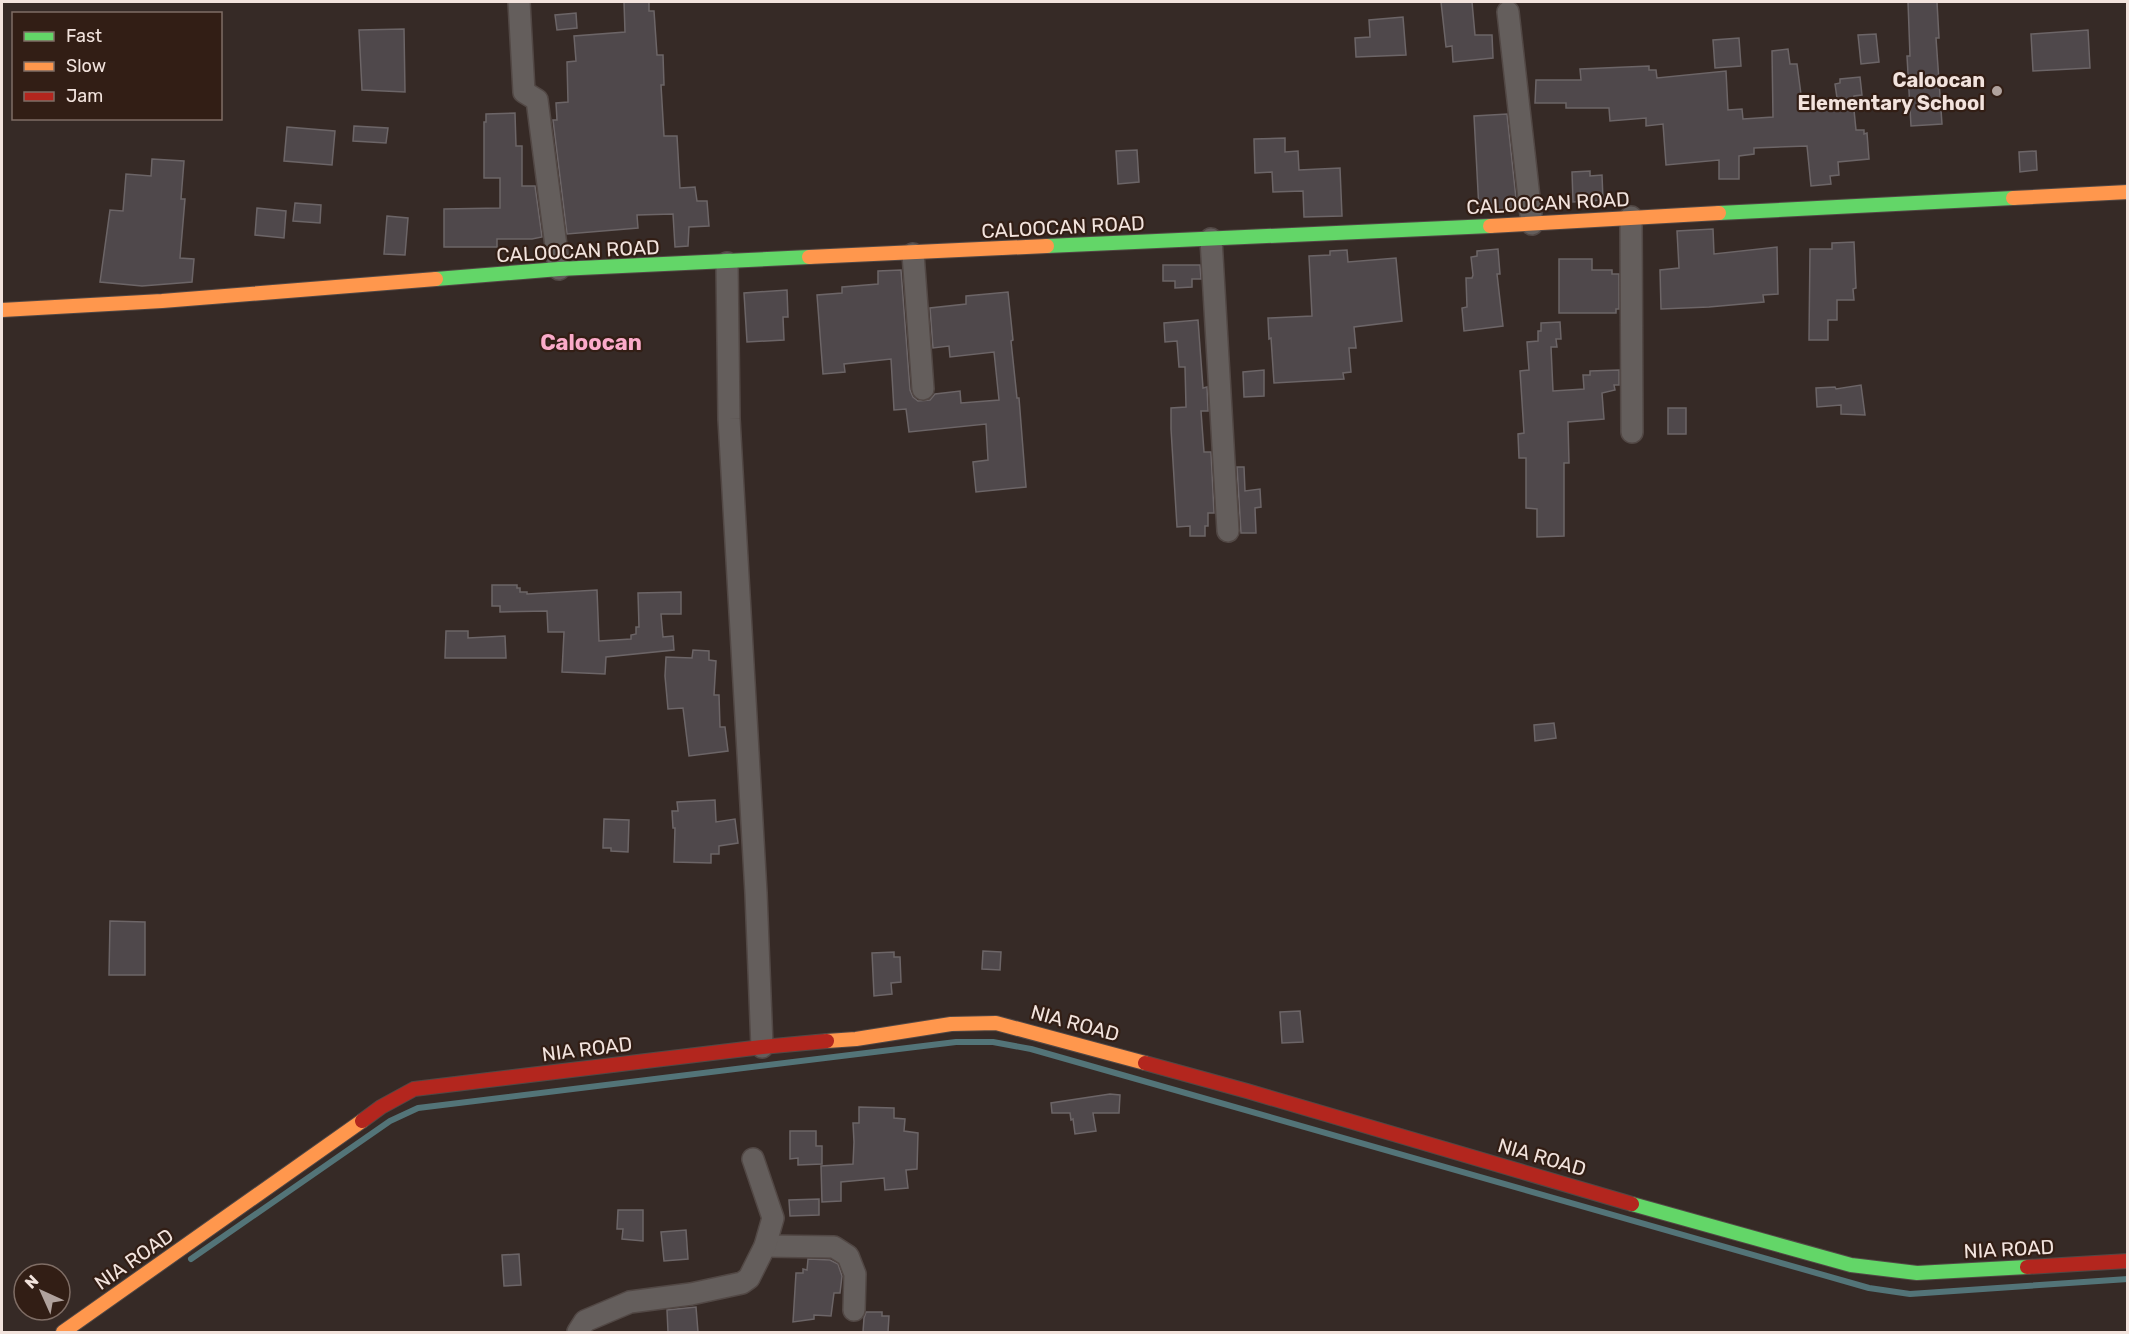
<svg xmlns="http://www.w3.org/2000/svg" width="2129" height="1334" viewBox="0 0 2129 1334" font-family="Rubik,sans-serif">
<style>
.lines{fill:none;stroke-linecap:round;stroke-linejoin:round}
.stream{stroke:#537478;stroke-width:6}
.building{fill:#4f484b;stroke:#6c6567;stroke-width:1.5}
.street-casing{stroke:#524845;stroke-width:24}
.fast-casing{stroke:#524845;stroke-width:16}
.slow-casing{stroke:#524845;stroke-width:16}
.jam-casing{stroke:#524845;stroke-width:16}
.street{stroke:#645e5c;stroke-width:21}
.fast{stroke:#63d668;stroke-width:14}
.slow{stroke:#ff974d;stroke-width:14}
.jam{stroke:#b3261e;stroke-width:14}
.poi-dot{fill:#b0a29d;stroke:#321e15;stroke-width:2}
.labels{text-anchor:middle;dominant-baseline:central;stroke-width:4.5;stroke-linejoin:round;paint-order:stroke}
.poi-label{font-size:20px;font-weight:bold;fill:#f2e3dd;stroke:#321e15;text-anchor:end}
.street-label{font-size:20px;fill:#f2e3dd;stroke:#321e15}
.quarter-label{font-size:22px;font-weight:bold;fill:#fbabca;stroke:#321e15}
</style>
<rect width="100%" height="100%" fill="#362a26"/>
<g class="lines">
<!-- stream -->
<path class="stream" d="M191,1259l199,-138 28,-13 538,-66h37l38,7 838,239 41,6 218,-15"/>
</g>
<!-- building -->
<g class="building">
<path d="M624,2h25v9h5l3,44h6l1,30h-3l3,51h13l3,52 15,-1 2,14h10l2,25 -20,1 -1,19 -13,1 -2,-33 -36,1 1,13 -71,6 -14,-114h4l-1,-17 12,-1 -1,-40 9,-1 -2,-25 51,-4z"/>
<path d="M1441,2h31l3,33h17l1,23 -40,4 -1,-16 -6,1z"/>
<path d="M1908,2h29l2,36h-3l6,86 -31,2 -4,-70h3z"/>
<path d="M576,13l1,15 -20,2 -2,-15z"/>
<path d="M1403,17l3,38 -50,2 -1,-19 15,-1 -1,-17z"/>
<path d="M404,29l1,63 -43,-2 -3,-60z"/>
<path d="M2088,30l2,38 -57,3 -2,-37z"/>
<path d="M1876,34l3,28 -18,2 -3,-29z"/>
<path d="M1739,38l2,28 -26,2 -2,-28z"/>
<path d="M1788,49l2,15h7l5,38 35,-4 -2,-14 5,-1v-4l20,-2 2,18 -8,1 -1,4 3,30h8v4l3,-1 2,26 -31,3 1,13 -9,1 1,8 -20,2 -4,-40 -53,2v6l-15,2v23h-20v-19l-53,5 -3,-41 -17,2v-8l-36,3 -1,-13h-43v-5h-31l1,-23h45l-1,-11 69,-3v4h7l1,8 69,-7 2,39 14,-1 1,10 30,-2 -1,-66z"/>
<path d="M515,113l1,33h6v40h13l7,51 -10,2h-35v8h-53v-38l56,-1v-30h-16v-56h2v-8z"/>
<path d="M1507,114l10,94 -38,2 -5,-94z"/>
<path d="M354,126l34,2 -2,15 -33,-2z"/>
<path d="M287,127l48,4 -3,34 -48,-4z"/>
<path d="M1285,138v14l13,-1 1,19 41,-2 2,48 -38,1 -1,-26 -30,1 -1,-20 -17,1 -1,-34z"/>
<path d="M1137,150l2,32 -21,2 -2,-33z"/>
<path d="M2036,151l1,19 -17,2 -1,-20z"/>
<path d="M152,159l32,2 -3,38h4l-5,59 14,1 -2,23 -50,4 -42,-4 10,-72 13,1 3,-37 25,2z"/>
<path d="M1590,171v5l12,-1 1,25 -30,2 -1,-30z"/>
<path d="M295,203l26,2 -1,18 -27,-2z"/>
<path d="M257,208l29,3 -2,27 -29,-3z"/>
<path d="M387,216l21,2 -3,37 -21,-1z"/>
<path d="M1713,229l1,25 63,-7 1,47 -15,1 1,7 -55,5 -48,2 -1,-39 19,-2 -2,-37z"/>
<path d="M1854,242l2,46 -3,1 1,11h-17v20h-9v20h-19l1,-91h22v-6z"/>
<path d="M1498,249l2,25h-3l6,52 -39,5 -2,-23 5,-1 -1,-29h6l1,-3 -2,-18 6,-1v-5z"/>
<path d="M1347,250l1,12 48,-4 6,63 -48,6 2,21h-7l2,24 -8,1 1,6 -70,4 -3,-45 -2,1 -1,-21 44,-2 -3,-60 21,-1v-4z"/>
<path d="M1559,259h33v11h20v4h7v35h-3v4h-57z"/>
<path d="M1163,265h37l1,14h-9v8l-17,1v-7h-12z"/>
<path d="M901,270l9,120 3,7 5,4 12,-1 5,-6 25,-3 1,12 38,-3 -5,-48 -44,5 -1,-11 -16,2 -3,-40 36,-4v-8l42,-4 5,48 -2,1 6,57h2l7,89 -50,5 -3,-30 15,-2 -2,-36 -77,8 -3,-23 -12,1 -3,-51 -47,5 1,8 -22,2 -6,-79 25,-2v-6l36,-3v-13z"/>
<path d="M787,290l1,27h-5l1,23 -37,2 -3,-49z"/>
<path d="M1198,320l5,68 4,-1 1,24h-7l3,41h7l3,61h-6v13h-3v10h-15v-10l-13,1 -6,-98v-21l15,-1 -1,-40h-6l-2,-26 -12,1 -1,-19z"/>
<path d="M1560,322l1,17h-5l1,8h-6l2,44 31,-2 -1,-14h7v-4l29,-1v15h-5l1,5 -13,3 2,26 -36,3 1,41h-5v73l-27,1v-28l-11,-1v-50h-7l-1,-24 6,-1 -4,-62 9,-1 -2,-28 11,-1v-10h3v-8z"/>
<path d="M1264,370v26l-20,1 -1,-25z"/>
<path d="M1861,385l4,30 -24,-1v-9l-24,2 -1,-19 19,-1 1,2z"/>
<rect x="1668" y="408" width="18" height="26"/>
<path d="M1237,467h7l1,24 15,-2 1,18 -6,1 1,25h-15z"/>
<path d="M492,585h25v3h3v4h7v2l70,-4 2,51 32,-2v-4l5,-1v-7h3l-1,-34 43,-1v22h-20l2,23 10,-1 1,14 -68,7 -1,17 -43,-2 2,-40h-16l-1,-21 -47,1v-6h-8z"/>
<path d="M446,631h22v7l37,-2 1,22h-61z"/>
<path d="M693,650l16,1v9l7,1 -2,34h5l1,32h5l3,24 -39,5 -6,-48 -15,1 -3,-33 1,-19 26,1z"/>
<path d="M1554,723l2,15 -21,3 -1,-16z"/>
<path d="M715,800l1,22 19,-3 3,24 -19,3v8h-8v9l-37,-1 1,-34h-2l-1,-17h6l-1,-9z"/>
<path d="M604,819l25,1 -1,32 -17,-1v-3h-8z"/>
<path d="M110,921l35,1v53h-36z"/>
<path d="M983,951l18,1 -1,18 -18,-1z"/>
<path d="M894,952v5h6l1,25 -10,1 1,11 -18,2 -2,-43z"/>
<path d="M1300,1011l3,31 -21,1 -2,-31z"/>
<path d="M1110,1094l10,1 -1,18h-26l3,18 -21,3 -2,-15 -2,1 -1,-7h-18l-1,-10z"/>
<path d="M859,1107l35,1v10l11,1 -1,12 14,2 -1,36 -11,1 2,18 -23,2 -1,-12 -43,4v19l-19,1 -1,-36 32,-2 1,-22 -1,-19h6z"/>
<path d="M790,1131h26v15h6v18l-24,1v-7l-8,1z"/>
<path d="M819,1199v16l-29,1 -1,-16z"/>
<path d="M618,1210h25v31l-21,-2 1,-10h-6z"/>
<path d="M686,1230l2,29 -24,2 -3,-29z"/>
<path d="M519,1254l2,31 -17,1 -2,-31z"/>
<path d="M808,1259l22,1 8,4 4,12 -2,17h-6l-3,23 -17,-1v4l-21,3 3,-49h7v-4l4,1z"/>
<path d="M696,1307l2,25h-30l-1,-22z"/>
<path d="M866,1312h16v4h7l-1,16h-25l1,-14z"/>
</g>
<g class="lines">
<defs>
<g id="street">
<path d="M519,2l5,90 13,8 22,169"/>
<path d="M1508,12l24,212"/>
<path d="M1631,217l1,215"/>
<path d="M1211,239l17,292"/>
<path d="M913,254l10,135"/>
<path d="M727,263l2,156 27,474 6,154"/>
<path d="M765,1246l69,1 14,9 7,18 -1,36"/>
<path d="M578,1332l7,-11 45,-19 61,-8 51,-11 7,-5 16,-32 8,-28 -20,-59"/>
</g>
<g id="fast">
<path d="M1719,213l294,-15"/>
<path d="M1047,246l443,-20"/>
<path d="M436,279l123,-10 250,-12"/>
<path d="M1632,1204l219,61 66,8 110,-6"/>
</g>
<g id="slow">
<path d="M2013,198l115,-6"/>
<path d="M1490,226l229,-13"/>
<path d="M809,257l238,-11"/>
<path d="M2,310l160,-9 274,-22"/>
<path d="M827,1041l29,-2 95,-15 45,-1 149,40"/>
<path d="M63,1332l299,-211"/>
</g>
<g id="jam">
<path d="M1145,1063l102,28 385,113"/>
<path d="M362,1121l19,-14 33,-18 348,-42 65,-6"/>
<path d="M2027,1267l101,-6"/>
</g>
</defs>
<!-- street casing -->
<use href="#street" class="street-casing"/>
<!-- fast casing -->
<use href="#fast" class="fast-casing"/>
<!-- slow casing -->
<use href="#slow" class="slow-casing"/>
<!-- jam casing -->
<use href="#jam" class="jam-casing"/>
<!-- street -->
<use href="#street" class="street"/>
<!-- fast -->
<use href="#fast" class="fast"/>
<!-- slow -->
<use href="#slow" class="slow"/>
<!-- jam -->
<use href="#jam" class="jam"/>
</g>
<!-- markers -->
<circle class="poi-dot" cx="1997" cy="91" r="6"/>
<g class="labels">
<!-- poi labels -->
<g class="poi-label">
<text x="1985" y="80">Caloocan<tspan x="1985" dy="23">Elementary School</tspan></text>
</g>
<!-- street labels -->
<g class="street-label">
<text transform="translate(1548 203) rotate(-3)">CALOOCAN ROAD</text>
<text transform="translate(1063 227) rotate(-3)">CALOOCAN ROAD</text>
<text transform="translate(578 251) rotate(-3)">CALOOCAN ROAD</text>
<text transform="translate(1075 1023) rotate(15)">NIA ROAD</text>
<text transform="translate(587 1049) rotate(-7)">NIA ROAD</text>
<text transform="translate(1542 1157) rotate(16)">NIA ROAD</text>
<text transform="translate(2009 1249) rotate(-3)">NIA ROAD</text>
<text transform="translate(134 1259) rotate(-35)">NIA ROAD</text>
</g>
<!-- quarter labels -->
<g class="quarter-label">
<text x="591" y="342">Caloocan</text>
</g>
</g>
<!-- border -->
<rect width="2129" height="1334" fill="none" stroke="#f2e3dd" stroke-width="6"/>
<!-- legend -->
<rect x="12" y="12" width="210" height="108" fill="#321e15" stroke="#7f6d65" stroke-width="1.5"/>
<rect x="24" y="32" width="30" height="9" fill="#63d668" stroke="#7f6d65" stroke-width="1.5"/>
<text x="66" y="42" font-size="18" fill="#f2e3dd">Fast</text>
<rect x="24" y="62" width="30" height="9" fill="#ff974d" stroke="#7f6d65" stroke-width="1.5"/>
<text x="66" y="72" font-size="18" fill="#f2e3dd">Slow</text>
<rect x="24" y="92" width="30" height="9" fill="#b3261e" stroke="#7f6d65" stroke-width="1.5"/>
<text x="66" y="102" font-size="18" fill="#f2e3dd">Jam</text>
<!-- north arrow -->
<g transform="translate(42 1292) rotate(315)"><circle r="28" fill="#321e15" stroke="#7f6d65" stroke-width="1.5"/>
<path d="M0-4.5L10 22L0 15L-10 22Z" fill="#b0a29d"/>
<text y="-9" font-size="16" font-weight="bold" text-anchor="middle" fill="#f2e3dd">N</text>
</g>
</svg>
